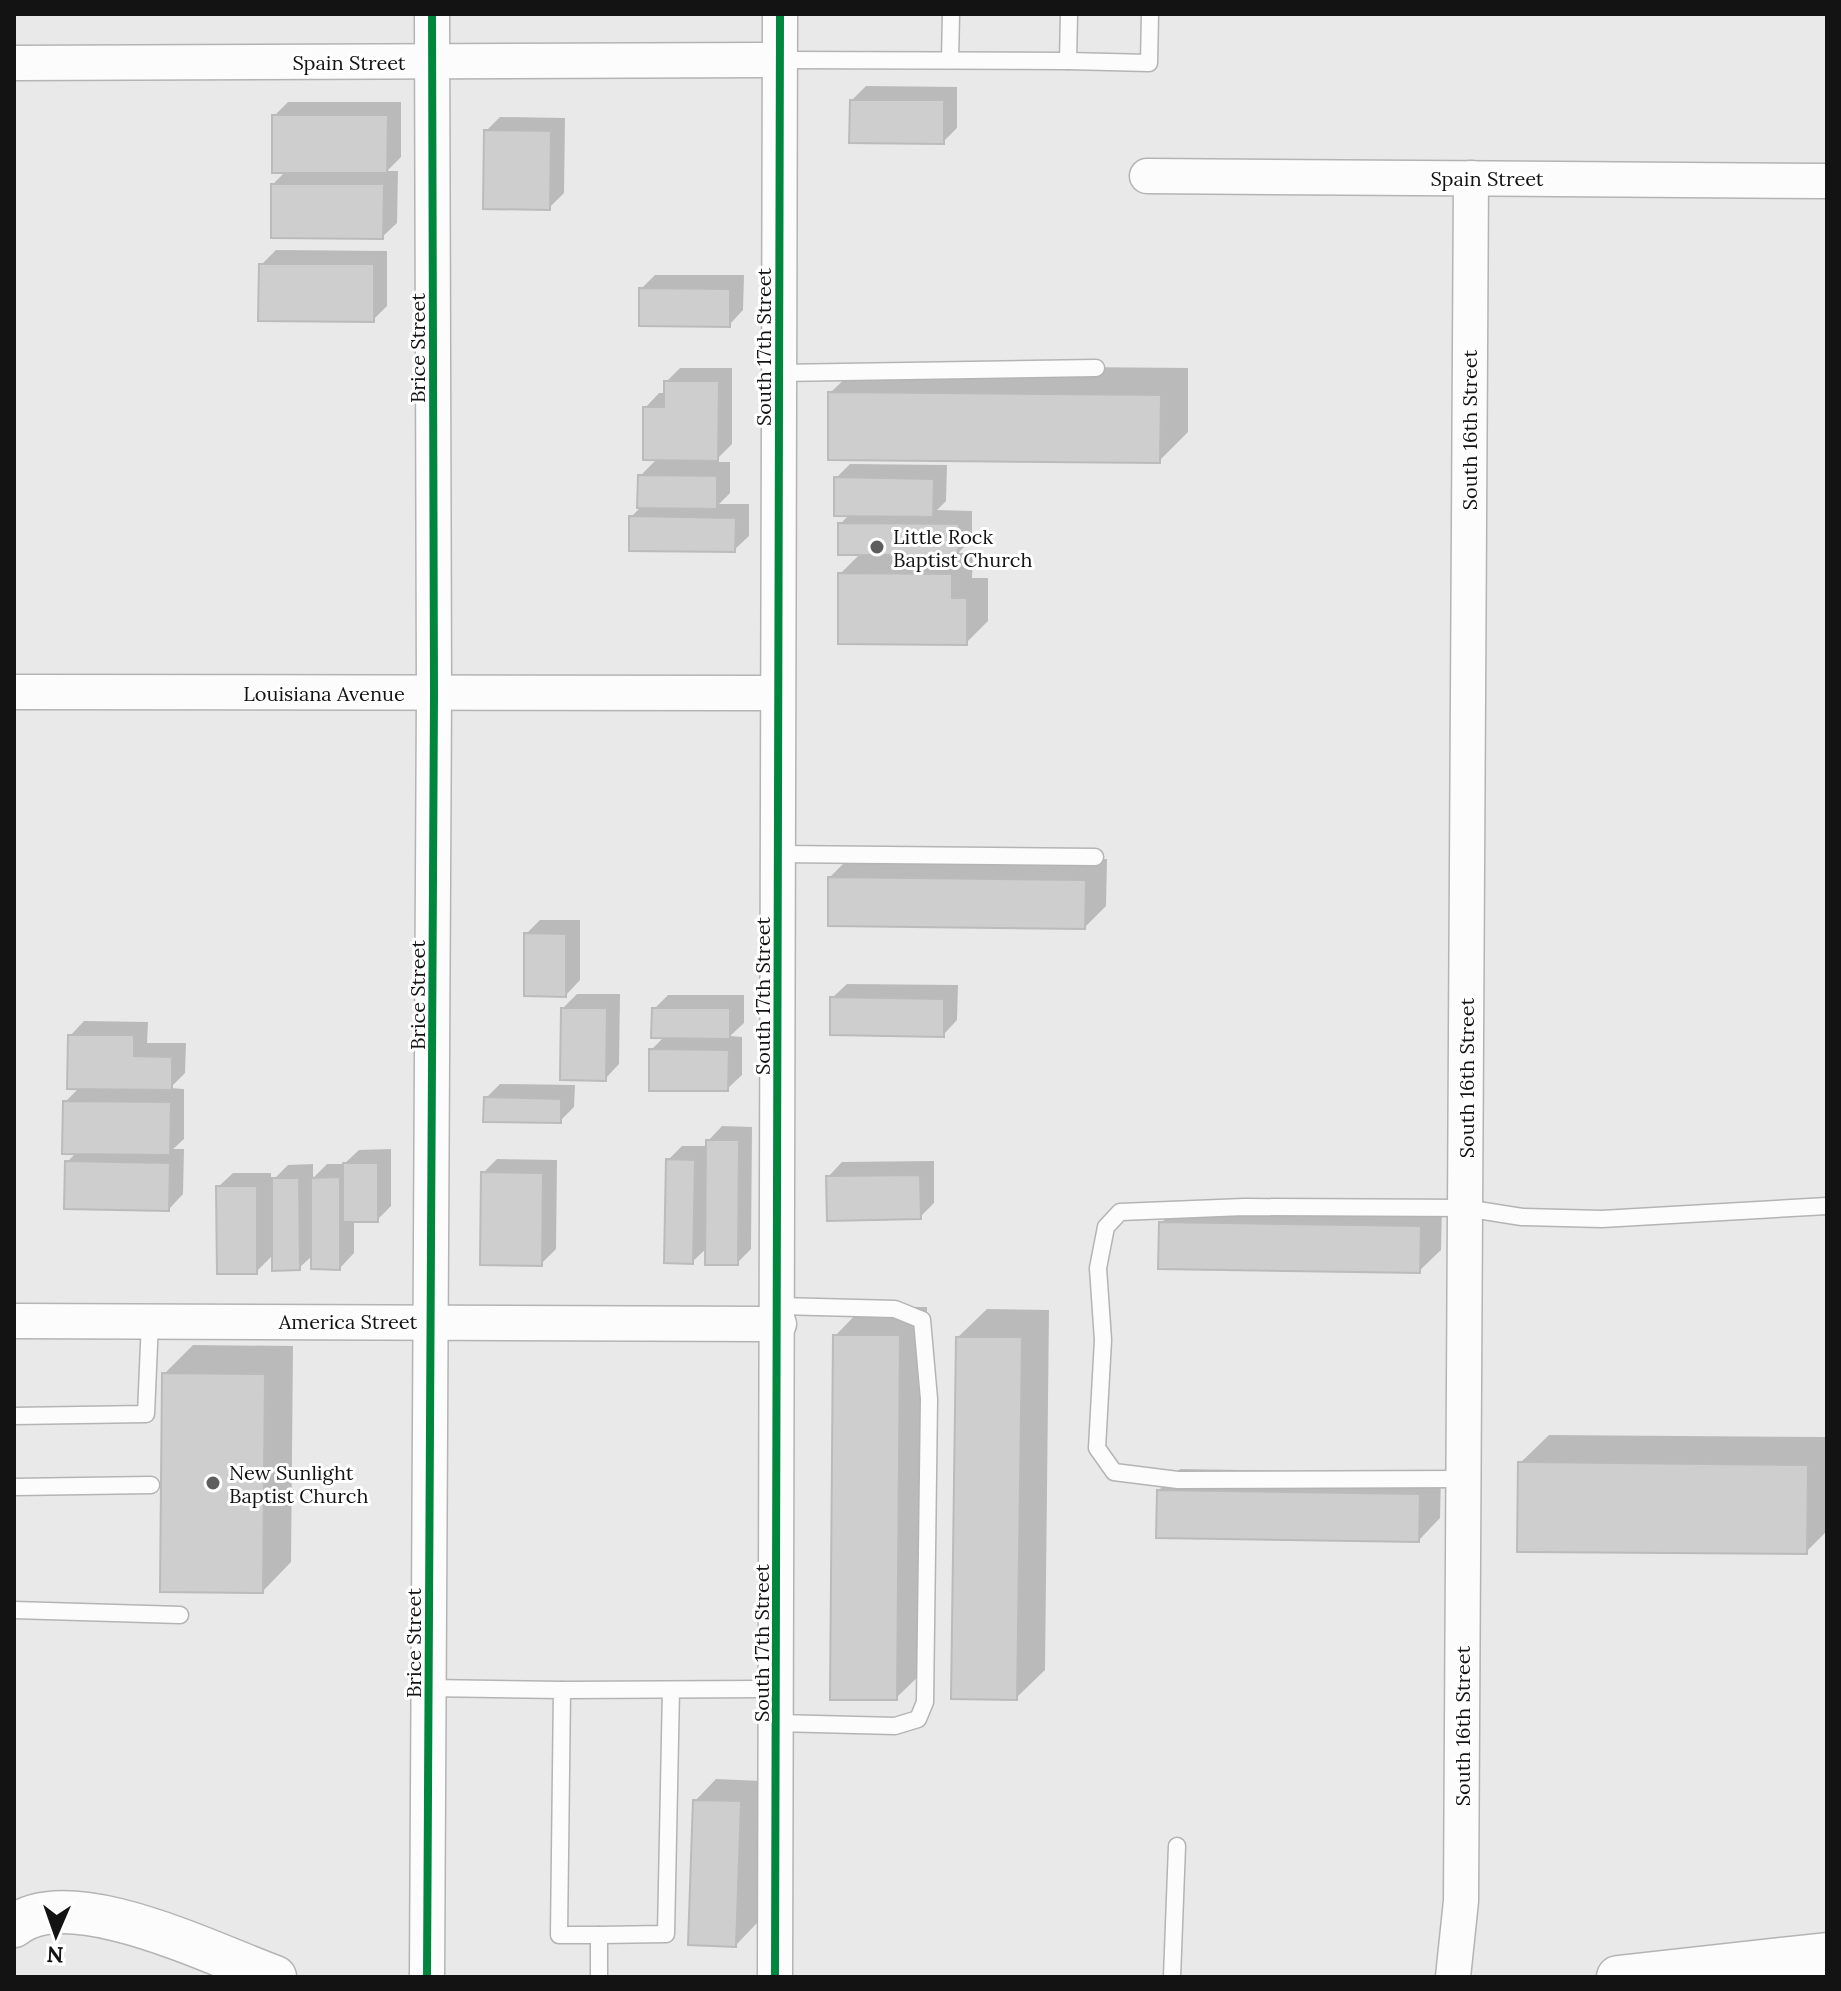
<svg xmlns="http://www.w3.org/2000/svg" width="1841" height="1991" viewBox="0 0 1841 1991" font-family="Lora,serif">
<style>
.shadow{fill:#0003}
.building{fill:#cecece;stroke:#bbbbbc;stroke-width:2}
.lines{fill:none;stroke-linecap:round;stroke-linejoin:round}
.service-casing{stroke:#b4b4b5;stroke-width:19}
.minor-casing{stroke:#b4b4b5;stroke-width:37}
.tertiary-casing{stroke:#b4b4b5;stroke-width:45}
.service{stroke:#fcfcfc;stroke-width:16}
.minor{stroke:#fcfcfc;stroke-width:34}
.tertiary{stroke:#fcfcfc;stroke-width:42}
.cycleway-casing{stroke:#fff;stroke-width:13}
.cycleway{stroke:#00873e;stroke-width:8}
.poi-dot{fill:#5e5e5f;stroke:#fff;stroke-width:3}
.labels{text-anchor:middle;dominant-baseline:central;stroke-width:6;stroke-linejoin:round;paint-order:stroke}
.street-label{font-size:20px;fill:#131314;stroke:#fff}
.poi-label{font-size:20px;fill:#131314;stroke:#fff;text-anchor:start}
</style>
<rect width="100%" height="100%" fill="#e9e9ea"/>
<!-- shadow -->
<g class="shadow">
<path d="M866,86l91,1v41l-14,14 -91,-42z"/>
<path d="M288,102h113v55l-14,14h11l-1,52 -15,14 -109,-53 13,-13 -12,-55z"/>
<path d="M500,117l65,1 -1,75 -15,15 -63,-77z"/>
<path d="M276,250l111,1v55l-14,14 -112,-55z"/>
<path d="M655,275h89l-1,35 -14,15 -88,-36z"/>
<path d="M859,365l329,3v64l-29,29 -329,-68z"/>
<path d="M680,368h52v76l-18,18h16v31l-11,11h30v32l-15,14 -103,-33 8,-8 1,-33 18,-18 -13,-50 14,-15h7v-11z"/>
<path d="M850,464l97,1 -1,36 -9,9 35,1v28l-14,14h15l-1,25h16v43l-22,22 -126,-69 21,-21 -21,-29 10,-10 -14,-36z"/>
<path d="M851,856l256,3 -1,47 -21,21 -255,-50z"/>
<path d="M540,920h40v60l-14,15 -40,-61z"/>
<path d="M847,984l111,1 -1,35 -14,15 -111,-37z"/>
<path d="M577,994h43l-1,70 -14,15 -42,-71z"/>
<path d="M668,995h76v28l-14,13 12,1v38l-15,14 -76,-39 14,-14 -11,-27z"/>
<path d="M84,1021l64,1 -1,21h39l-1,30 -15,15 14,1v50l-11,10h11l-1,45 -14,15 -102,-47 10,-10 -12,-50 15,-15 -10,-51z"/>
<path d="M500,1084l75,1 -1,22 -14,14 -74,-23z"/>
<path d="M722,1126l30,1 -1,122 -14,14 -30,-15 -15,14 -24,-102 14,-14h26v-5z"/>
<path d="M391,1149v57l-14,14h-23v33l-14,15 -27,-13 -14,13 -25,-14 -18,18 -38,-85 15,-14h38v9l17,-17 25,-1v14l14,-14h17l15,-14z"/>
<path d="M497,1159l60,1 -1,89 -15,15 -58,-91z"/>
<path d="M934,1161v42l-14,14 -92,-40 14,-15z"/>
<path d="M1183,1201l259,4 -1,45 -22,21 -258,-48z"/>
<path d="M863,1307h64l-2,363 -29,28 -61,-362z"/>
<path d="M987,1309l62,1 -4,360 -29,28 -58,-361z"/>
<path d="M193,1345l100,1 -2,216 -28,29 -99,-217z"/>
<path d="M1549,1435l278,2v94l-21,21 -286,-89z"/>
<path d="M1180,1469l261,4 -1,45 -21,22 -260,-50z"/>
<path d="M716,1779l46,2 -5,142 -21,22 -41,-144z"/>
</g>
<!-- building -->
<g class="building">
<path d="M850,100h94v44l-95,-1z"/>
<path d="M272,115h116l-1,58h-115z"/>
<path d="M484,130l67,1 -1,79 -67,-1z"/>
<path d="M271,184h113l-1,55 -112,-1z"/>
<path d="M259,264h115v58l-116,-1z"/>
<path d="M639,288l91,1v38l-91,-1z"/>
<path d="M664,381h55l-1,80 -75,-1v-53h21z"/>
<path d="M828,392l333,3 -1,68 -332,-3z"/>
<path d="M638,475l79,1v33l-80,-1z"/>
<path d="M834,477l100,2 -1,38 -99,-1z"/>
<path d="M629,516l107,2 -1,34 -106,-1z"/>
<path d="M838,523l121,1 -1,31h-120z"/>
<path d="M838,573l114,1v24h15v47l-129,-1z"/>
<path d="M828,877l258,3 -1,49 -257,-3z"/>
<path d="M524,933l42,1v63l-42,-1z"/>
<path d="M830,997l114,2v38l-114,-2z"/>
<path d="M561,1008h46l-1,73 -46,-1z"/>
<path d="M652,1008h78v31l-79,-1z"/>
<path d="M68,1035h66v21l38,1v33l-105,-1z"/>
<path d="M649,1049l80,1 -1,41h-79z"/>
<path d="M484,1097l77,2v24l-78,-1z"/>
<path d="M63,1101l108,1 -1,53 -108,-1z"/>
<path d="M706,1140h33l-1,125h-33z"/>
<path d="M666,1159l29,1 -2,104 -29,-1z"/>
<path d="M65,1161l105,2 -1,48 -105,-2z"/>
<rect x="343" y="1163" width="35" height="59"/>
<path d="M481,1172l62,1 -1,93 -62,-1z"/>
<path d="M920,1175l1,44 -94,2 -1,-45z"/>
<path d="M340,1177v93l-29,-1v-91z"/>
<path d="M272,1178h27l1,92 -28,1z"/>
<path d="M216,1186h41v88h-40z"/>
<path d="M1159,1222l262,4 -1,47 -262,-4z"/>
<path d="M833,1335h67l-3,365h-67z"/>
<path d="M956,1337h66l-5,363 -66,-1z"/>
<path d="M162,1373l103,1 -2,219 -103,-1z"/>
<path d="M1518,1462l290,3 -1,89 -290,-2z"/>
<path d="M1157,1490l263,4 -1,48 -263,-4z"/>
<path d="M693,1800l48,1 -5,146 -48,-2z"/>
</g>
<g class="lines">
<defs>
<g id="service">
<path d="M780,60l288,1 1,-47"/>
<path d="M950,60l1,-46"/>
<path d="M1068,61l81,2 1,-49"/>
<path d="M779,373l317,-5"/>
<path d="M777,854l318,3"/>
<path d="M14,1416l132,-2 4,-93"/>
<path d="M1463,1479l-285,1 -64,-8 -17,-24 6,-108 -5,-72 8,-41 14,-15 124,-5 221,1 57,9 80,2 225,-13"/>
<path d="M14,1487l137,-2"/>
<path d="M14,1610l166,5"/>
<path d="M429,1688l133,2 -3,245h40v42"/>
<path d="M562,1690l215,-1"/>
<path d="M777,1723l118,3 23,-7 7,-17 4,-303 -7,-79 -27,-11 -116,-3"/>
<path d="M599,1935l67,-1 5,-244"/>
<path d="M1172,1977l5,-131"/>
</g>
<g id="minor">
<path d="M14,63l766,-3"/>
<path d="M1147,176l680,5"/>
<path d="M14,692l763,1"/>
<path d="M14,1321l765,3"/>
<path d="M427,1977l7,-1283 -2,-680"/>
<path d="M775,1977l5,-1963"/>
<path d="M1453,1977l8,-76 10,-1723"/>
</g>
<g id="tertiary">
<path d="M14,1926c56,-44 200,29 261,51"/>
<path d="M1618,1977l209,-23"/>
</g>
</defs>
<!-- service casing -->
<use href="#service" class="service-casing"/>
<!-- minor casing -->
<use href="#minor" class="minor-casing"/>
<!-- tertiary casing -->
<use href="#tertiary" class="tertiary-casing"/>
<!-- service -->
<use href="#service" class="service"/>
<!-- minor -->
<use href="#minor" class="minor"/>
<!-- tertiary -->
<use href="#tertiary" class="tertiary"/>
<defs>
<g id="cycleway">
<path d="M427,1977l7,-1283 -2,-680"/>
<path d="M775,1977l5,-1963"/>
</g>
</defs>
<!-- cycleway casing -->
<use href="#cycleway" class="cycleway-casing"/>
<!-- cycleway -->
<use href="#cycleway" class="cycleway"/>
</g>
<!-- markers -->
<g class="poi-dot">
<circle cx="877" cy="547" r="8"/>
<circle cx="213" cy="1483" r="8"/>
</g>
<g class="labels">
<!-- street labels -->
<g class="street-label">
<text x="349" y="62">Spain Street</text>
<text x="1487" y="178">Spain Street</text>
<text transform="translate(763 347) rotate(-90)">South 17th Street</text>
<text transform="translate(417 348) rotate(-90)">Brice Street</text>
<text transform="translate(1469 430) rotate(-90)">South 16th Street</text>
<text x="324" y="693">Louisiana Avenue</text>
<text transform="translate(417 995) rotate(-90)">Brice Street</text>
<text transform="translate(762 996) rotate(-90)">South 17th Street</text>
<text transform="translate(1466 1078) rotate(-90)">South 16th Street</text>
<text x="348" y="1321">America Street</text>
<text transform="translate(413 1643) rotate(-90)">Brice Street</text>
<text transform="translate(761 1643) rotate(-90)">South 17th Street</text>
<text transform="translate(1462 1726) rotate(-90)">South 16th Street</text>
</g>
<!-- poi labels -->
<g class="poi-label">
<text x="893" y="536">Little Rock<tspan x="893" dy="23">Baptist Church</tspan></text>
<text x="229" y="1472">New Sunlight<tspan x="229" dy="23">Baptist Church</tspan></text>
</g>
</g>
<!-- border -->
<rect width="1841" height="1991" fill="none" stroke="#131314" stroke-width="32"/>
<!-- north arrow -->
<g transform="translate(56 1935) rotate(182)" stroke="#ffffff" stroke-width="6" paint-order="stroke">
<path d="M0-6L14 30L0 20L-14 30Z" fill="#131314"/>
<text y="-12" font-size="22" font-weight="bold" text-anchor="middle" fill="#131314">N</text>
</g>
</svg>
